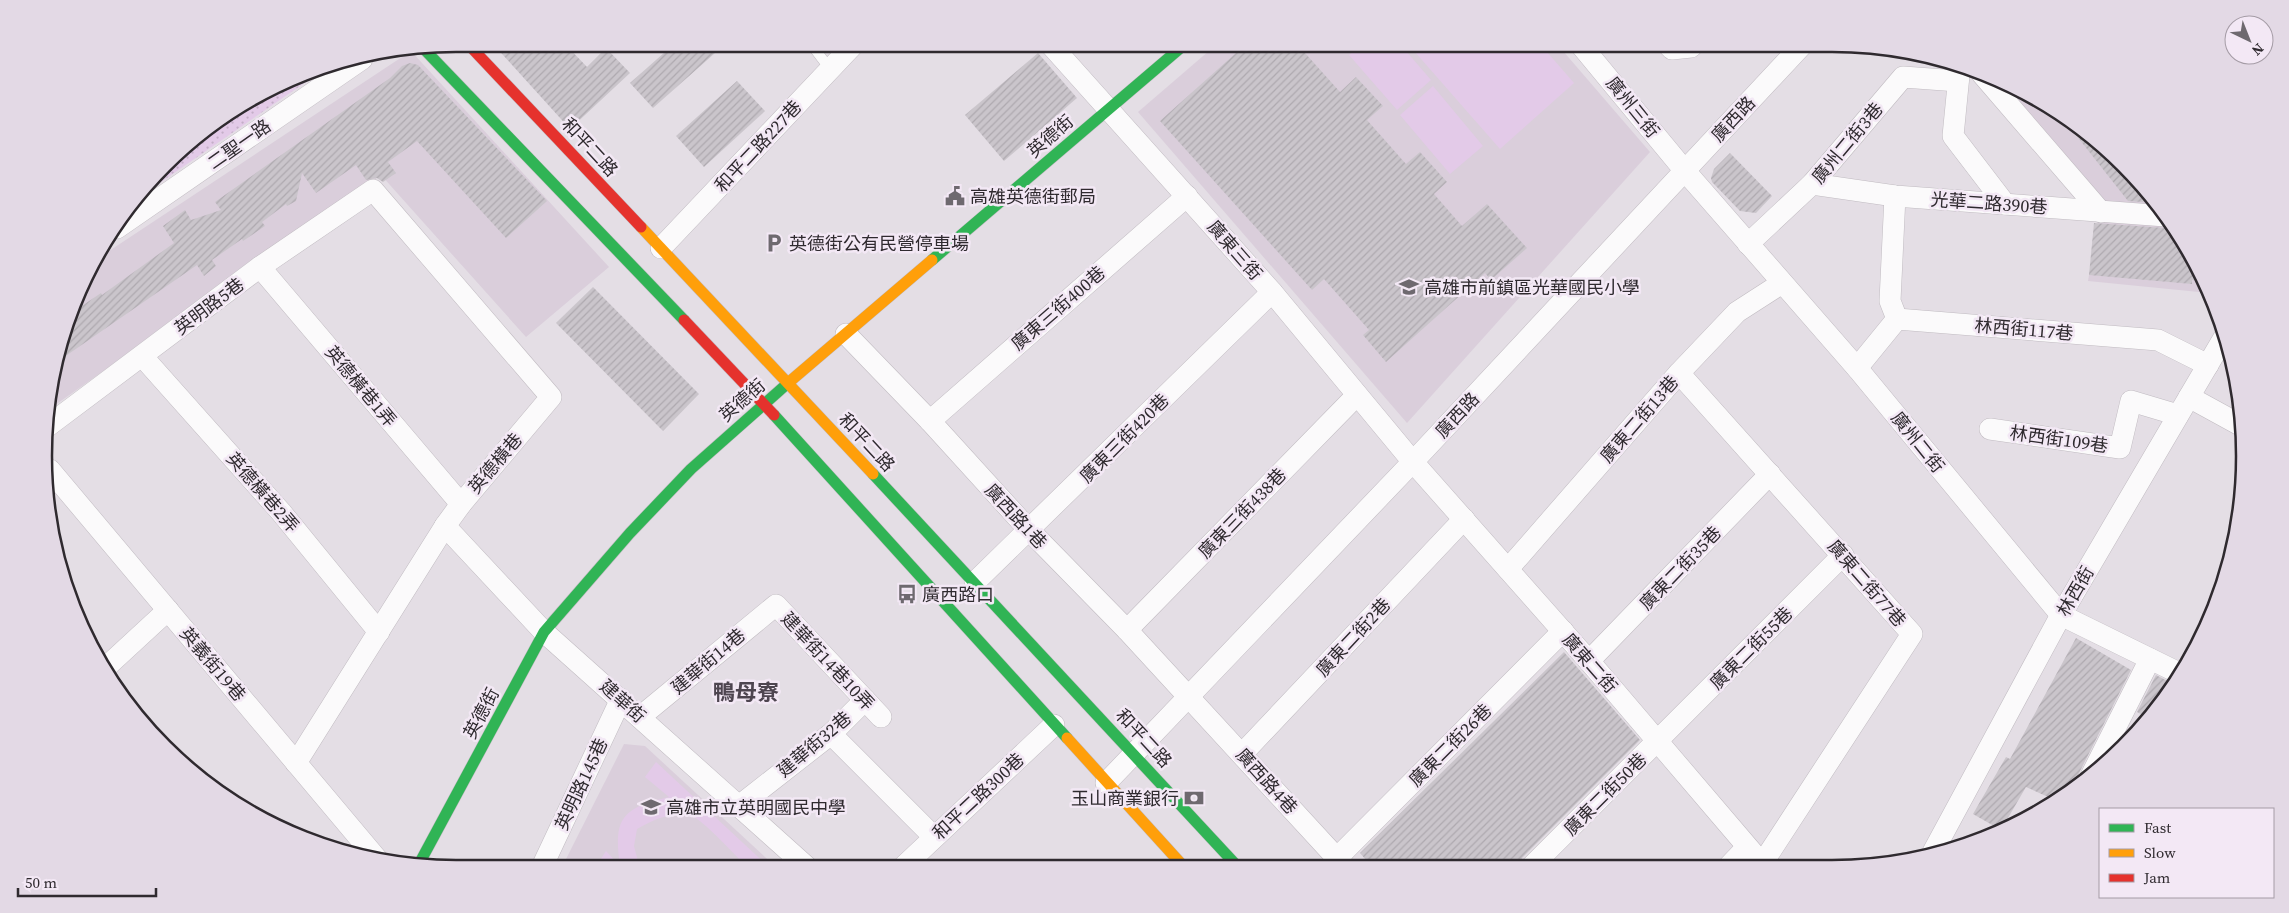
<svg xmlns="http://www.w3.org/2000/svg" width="2289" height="913" viewBox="0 0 2289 913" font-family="'Source Serif 4','Noto Sans TC',serif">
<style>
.built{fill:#dacedb}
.grass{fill:url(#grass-dots)}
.garden{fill:#e3cae8}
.building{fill:url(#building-hatch)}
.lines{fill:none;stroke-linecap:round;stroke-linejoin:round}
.lane-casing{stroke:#c0bbc1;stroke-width:11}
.street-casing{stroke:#c0bbc1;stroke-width:22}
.fast-casing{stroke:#c0bbc1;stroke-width:12}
.slow-casing{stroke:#c0bbc1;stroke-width:12}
.jam-casing{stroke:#c0bbc1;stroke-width:12}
.lane{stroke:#fbfafb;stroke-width:10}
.street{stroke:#fbfafb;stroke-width:21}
.fast{stroke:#30b455;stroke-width:11}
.slow{stroke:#ff9f0a;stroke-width:11}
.jam{stroke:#e5322d;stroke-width:11}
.labels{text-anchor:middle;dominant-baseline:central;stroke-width:5;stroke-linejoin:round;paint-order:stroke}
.street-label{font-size:18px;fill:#2f2a2f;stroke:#f3e8f5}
.poi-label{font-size:18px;fill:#2f2a2f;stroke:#f3e8f5;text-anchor:start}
.district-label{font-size:22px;font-weight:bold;fill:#4e4550;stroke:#f3e8f5}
.rim{fill:none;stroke:#2f2a2f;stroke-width:2.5}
</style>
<defs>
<pattern id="grass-dots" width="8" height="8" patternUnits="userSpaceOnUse" patternTransform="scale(1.25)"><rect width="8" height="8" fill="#e3cae8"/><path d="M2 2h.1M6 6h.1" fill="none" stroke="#c3aec7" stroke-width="1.8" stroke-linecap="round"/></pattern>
<pattern id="building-hatch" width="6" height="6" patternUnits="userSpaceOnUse" patternTransform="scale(1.25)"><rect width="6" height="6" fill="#cac5cb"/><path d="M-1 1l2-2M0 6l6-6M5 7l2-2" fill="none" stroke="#aea9af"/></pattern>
</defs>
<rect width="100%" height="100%" fill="#e4dee5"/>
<!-- built -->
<g class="built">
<path d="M1217,44h340l93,108 -243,271 -269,-311z"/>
<path d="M411,51l198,216 -83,70 -145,-162 -333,235 -1,-8 19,-78 28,-63z"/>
<path d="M1990,77l25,9 69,43 59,56 47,65 19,43 -121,-12 13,-77z"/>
<path d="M624,744l21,2 132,122 -216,1z"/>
</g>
<!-- grass -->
<path class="grass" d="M332,64l-184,127 37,-45 65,-47 74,-33z"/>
<!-- garden -->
<g class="garden">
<path d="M1362,44h38l31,36 -34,30 -48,-55z"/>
<path d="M1408,44h132l34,39 -74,66z"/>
<path d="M1433,86l50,60 -33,28 -50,-59z"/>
<path d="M656,762l114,106 -21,1c-10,-10 -47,-50 -57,-53 -19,-5 -38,3 -55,13l-3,17 6,23h-39l-4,-4 9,-14 14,15c-7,-48 2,-58 49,-69l-24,-20z"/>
</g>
<!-- building -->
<g class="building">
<path d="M493,44h72l22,23 19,-19 24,25 -60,56z"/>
<path d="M674,44h33l8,9 -62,55 -23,-25z"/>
<path d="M1246,44h51l43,48 16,-15 27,29 -16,14 39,44 14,-12 27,30 -13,12 28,32 25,-22 40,44 -36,32 -6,-7 -99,89 -23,-27 6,-5 -45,-51 -12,11 -152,-169z"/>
<path d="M1038,53l39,45 -73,63 -39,-46z"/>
<path d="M410,63l8,2 129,136 -41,37 -89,-97 -29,21 8,11 -13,9 -6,-4 -11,2 -10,-15 -40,28 -14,-20 -6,28 -9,5 -1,-2 -24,18 3,4 -22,15 -1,-2 -30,21 4,6 -12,10 -7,-11 -140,97 9,-38 4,-10 31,-21 1,2 72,-52 -11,-17 22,-16 6,10 30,-10 -6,-8 175,-124 12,-12z"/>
<path d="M737,81l28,30 -61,56 -28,-31z"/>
<path d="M2077,125l66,60 13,18 -28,-2 -56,-71z"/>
<path d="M1730,153l42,43 -16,17 -16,-2 -28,-29 -1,-4 3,-9z"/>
<path d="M2094,223l71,5 8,-2 17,24 14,31 -12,-1v4l-103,-9z"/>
<path d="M593,287l106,107 -36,37 -107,-108z"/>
<path d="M2076,638l55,32 -60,119 -16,11 -29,-13 -25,43 -28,-16 33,-57 4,2z"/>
<path d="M1564,652l76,88 -118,118 -3,9h-147l-12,-14z"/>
<path d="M2156,675l17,9 -27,33 -9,-5z"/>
</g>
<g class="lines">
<defs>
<path id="lane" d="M811,44l19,25"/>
<g id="street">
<path d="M1050,44l222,248 141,170 176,199 175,205"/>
<path d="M1580,44l105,127 172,197 204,247 120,59"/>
<path d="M1667,44l5,5 19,-2 3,-3"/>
<path d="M1960,65l-7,71 52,68"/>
<path d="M1982,74l119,138"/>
<path d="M1812,184l83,12 271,20"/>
<path d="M1895,196l-5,105 7,18"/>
<path d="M117,228l245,-169"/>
<path d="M1748,244l64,-60 91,-107 55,4"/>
<path d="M661,248l193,-204"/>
<path d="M260,267l201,237"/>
<path d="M846,334l84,87 100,110 97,99 218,237"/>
<path d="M142,356l139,156 98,120"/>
<path d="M1857,368l40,-49 261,21 50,25"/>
<path d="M1679,373l233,261 -150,230"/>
<path d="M2189,397l53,29"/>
<path d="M930,421l257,-225"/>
<path d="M48,426l212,-159 113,-77 178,207 -90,107 -16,22 -149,237"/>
<path d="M1990,429l130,19 11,-47 47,14"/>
<path d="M50,470l327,389"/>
<path d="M445,526l99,106 264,236"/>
<path d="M1508,569l171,-196 58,-61 45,-29"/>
<path d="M975,582l297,-290"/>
<path d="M1127,630l230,-235"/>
<path d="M1589,661l181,-187"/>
<path d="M104,669l64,-59"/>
<path d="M640,717l136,-112 105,112"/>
<path d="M831,734l103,103"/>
<path d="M1242,754l222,-235"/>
<path d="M2091,776l59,-117"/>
<path d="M1106,783l319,-334 378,-405"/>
<path d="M739,806l92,-72 34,-34"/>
<path d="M1933,852l128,-237 165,-281"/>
<path d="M1337,858l226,-227"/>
<path d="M1729,866l18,-19"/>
<path d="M1531,867l312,-312"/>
<path d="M902,868l152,-143"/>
<path d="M541,869l80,-170"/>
</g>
<g id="fast">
<path d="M424,49l260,271"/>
<path d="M932,260l253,-216"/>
<path d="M774,415l293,323"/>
<path d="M873,474l365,393"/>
<path d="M419,864l125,-232 86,-99 61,-64 97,-86"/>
</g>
<g id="slow">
<path d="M641,227l232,247"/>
<path d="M788,383l144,-123"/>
<path d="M1067,738l117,129"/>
</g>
<g id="jam">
<path d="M468,44l173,183"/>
<path d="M684,320l90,95"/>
</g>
</defs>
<!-- lane casing -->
<use href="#lane" class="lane-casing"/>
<!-- street casing -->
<use href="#street" class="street-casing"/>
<!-- fast casing -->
<use href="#fast" class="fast-casing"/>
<!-- slow casing -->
<use href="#slow" class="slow-casing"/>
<!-- jam casing -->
<use href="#jam" class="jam-casing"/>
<!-- lane -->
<use href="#lane" class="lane"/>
<!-- street -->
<use href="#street" class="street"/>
<!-- fast -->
<use href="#fast" class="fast"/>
<!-- slow -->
<use href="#slow" class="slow"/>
<!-- jam -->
<use href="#jam" class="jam"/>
</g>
<!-- icons -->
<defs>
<symbol id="civic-bare" viewBox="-9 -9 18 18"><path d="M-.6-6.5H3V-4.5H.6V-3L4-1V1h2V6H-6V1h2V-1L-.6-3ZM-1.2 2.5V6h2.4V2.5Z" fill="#6e696f" stroke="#f3e8f5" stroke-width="2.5" paint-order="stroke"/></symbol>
<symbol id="parking-bare" viewBox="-9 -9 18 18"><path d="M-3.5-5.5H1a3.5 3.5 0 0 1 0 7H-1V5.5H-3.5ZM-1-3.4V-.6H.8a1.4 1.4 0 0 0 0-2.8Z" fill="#6e696f" stroke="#f3e8f5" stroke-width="2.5" paint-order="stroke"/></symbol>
<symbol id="school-bare" viewBox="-9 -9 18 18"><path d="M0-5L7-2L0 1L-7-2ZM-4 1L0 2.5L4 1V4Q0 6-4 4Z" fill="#6e696f" stroke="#f3e8f5" stroke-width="2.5" paint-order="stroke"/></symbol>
<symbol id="bus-bare" viewBox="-9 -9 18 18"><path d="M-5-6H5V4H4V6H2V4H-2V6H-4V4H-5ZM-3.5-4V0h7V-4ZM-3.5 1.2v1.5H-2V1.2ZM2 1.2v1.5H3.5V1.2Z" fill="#6e696f" stroke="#f3e8f5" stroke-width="2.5" paint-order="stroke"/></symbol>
<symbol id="bank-bare" viewBox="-9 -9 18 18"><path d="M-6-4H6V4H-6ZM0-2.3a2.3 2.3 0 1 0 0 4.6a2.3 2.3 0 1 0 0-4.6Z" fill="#6e696f" stroke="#f3e8f5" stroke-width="2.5" paint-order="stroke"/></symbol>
</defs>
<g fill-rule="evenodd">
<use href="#civic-bare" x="941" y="182" width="28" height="28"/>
<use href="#parking-bare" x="760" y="229" width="28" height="28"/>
<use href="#school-bare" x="1395" y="273" width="28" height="28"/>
<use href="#bus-bare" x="893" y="580" width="28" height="28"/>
<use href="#bank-bare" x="1180" y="784" width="28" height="28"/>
<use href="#school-bare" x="637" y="793" width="28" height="28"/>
</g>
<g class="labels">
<!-- street labels -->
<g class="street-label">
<text transform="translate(1633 107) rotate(51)">廣州三街</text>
<text transform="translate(1733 119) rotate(-47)">廣西路</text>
<text transform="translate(1050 136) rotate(-41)">英德街</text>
<text transform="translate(1847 143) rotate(-50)">廣州二街3巷</text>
<text transform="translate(239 144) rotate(-35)">二聖一路</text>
<text transform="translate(758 146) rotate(-47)">和平二路227巷</text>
<text transform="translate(590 147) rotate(47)">和平二路</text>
<text transform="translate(1989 203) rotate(4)">光華二路390巷</text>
<text transform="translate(1235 250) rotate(49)">廣東三街</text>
<text transform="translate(209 306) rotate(-37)">英明路5巷</text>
<text transform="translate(1058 308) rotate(-41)">廣東三街400巷</text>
<text transform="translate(2024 329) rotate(5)">林西街117巷</text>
<text transform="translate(361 386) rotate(50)">英德橫巷1弄</text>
<text transform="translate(742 400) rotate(-41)">英德街</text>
<text transform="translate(1457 415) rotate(-47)">廣西路</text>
<text transform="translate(1639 419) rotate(-49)">廣東二街13巷</text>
<text transform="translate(1124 438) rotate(-45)">廣東三街420巷</text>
<text transform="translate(2059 439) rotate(8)">林西街109巷</text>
<text transform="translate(867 442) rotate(47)">和平二路</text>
<text transform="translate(1918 442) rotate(51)">廣州二街</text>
<text transform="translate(495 463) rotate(-50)">英德橫巷</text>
<text transform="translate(263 492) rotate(49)">英德橫巷2弄</text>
<text transform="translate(1242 513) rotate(-46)">廣東三街438巷</text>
<text transform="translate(1016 516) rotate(47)">廣西路1巷</text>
<text transform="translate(1680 568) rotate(-46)">廣東二街35巷</text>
<text transform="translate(1867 583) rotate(49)">廣東二街77巷</text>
<text transform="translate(2075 591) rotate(-60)">林西街</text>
<text transform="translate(1353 637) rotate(-47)">廣東二街2巷</text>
<text transform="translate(1751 648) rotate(-45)">廣東二街55巷</text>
<text transform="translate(708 661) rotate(-40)">建華街14巷</text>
<text transform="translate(828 661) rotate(47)">建華街14巷10弄</text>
<text transform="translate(1590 663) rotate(49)">廣東二街</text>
<text transform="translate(213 664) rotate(50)">英義街19巷</text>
<text transform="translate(623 701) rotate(42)">建華街</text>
<text transform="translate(481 713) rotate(-62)">英德街</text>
<text transform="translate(1144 738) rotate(47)">和平二路</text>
<text transform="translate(814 744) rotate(-40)">建華街32巷</text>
<text transform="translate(1450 745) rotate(-45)">廣東二街26巷</text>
<text transform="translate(1267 781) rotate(48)">廣西路4巷</text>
<text transform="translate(581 784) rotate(-65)">英明路145巷</text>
<text transform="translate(1605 794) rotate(-45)">廣東二街50巷</text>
<text transform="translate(978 796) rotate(-43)">和平二路300巷</text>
</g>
<!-- poi labels -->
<g class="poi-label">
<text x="970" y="196">高雄英德街郵局</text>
<text x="789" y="243">英德街公有民營停車場</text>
<text x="1424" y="287">高雄市前鎮區光華國民小學</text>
<text x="922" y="594">廣西路口</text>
<text x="1179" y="798" text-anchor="end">玉山商業銀行</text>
<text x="666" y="807">高雄市立英明國民中學</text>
</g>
<!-- district labels -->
<g class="district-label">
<text x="746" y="692">鴨母寮</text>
</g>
</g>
<!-- crop -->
<path d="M0 0H2289V913H0ZM456 52H1832A404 404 0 0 1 2236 456V456A404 404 0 0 1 1832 860H456A404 404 0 0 1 52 456V456A404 404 0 0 1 456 52Z" fill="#e3d9e5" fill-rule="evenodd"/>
<path class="rim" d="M456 52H1832A404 404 0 0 1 2236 456V456A404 404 0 0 1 1832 860H456A404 404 0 0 1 52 456V456A404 404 0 0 1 456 52Z"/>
<!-- legend -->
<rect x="2099" y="808" width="175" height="90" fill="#f3e8f5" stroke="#a59ca6"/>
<rect x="2109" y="824" width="25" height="8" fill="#30b455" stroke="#a59ca6"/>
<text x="2144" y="833" font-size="15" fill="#2f2a2f">Fast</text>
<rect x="2109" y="849" width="25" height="8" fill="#ff9f0a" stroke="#a59ca6"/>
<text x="2144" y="858" font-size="15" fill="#2f2a2f">Slow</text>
<rect x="2109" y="874" width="25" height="8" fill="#e5322d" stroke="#a59ca6"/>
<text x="2144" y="883" font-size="15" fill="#2f2a2f">Jam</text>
<!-- north arrow -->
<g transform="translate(2249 40) rotate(137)"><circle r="24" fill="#f3e8f5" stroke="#a59ca6"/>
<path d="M0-4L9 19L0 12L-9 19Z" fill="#6e696f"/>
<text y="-8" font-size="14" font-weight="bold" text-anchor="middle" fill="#2f2a2f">N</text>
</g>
<!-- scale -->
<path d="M18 888v8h138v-8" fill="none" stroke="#2f2a2f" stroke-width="2.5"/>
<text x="25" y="888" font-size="15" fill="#2f2a2f" stroke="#f3e8f5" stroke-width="4" paint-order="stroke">50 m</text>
</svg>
